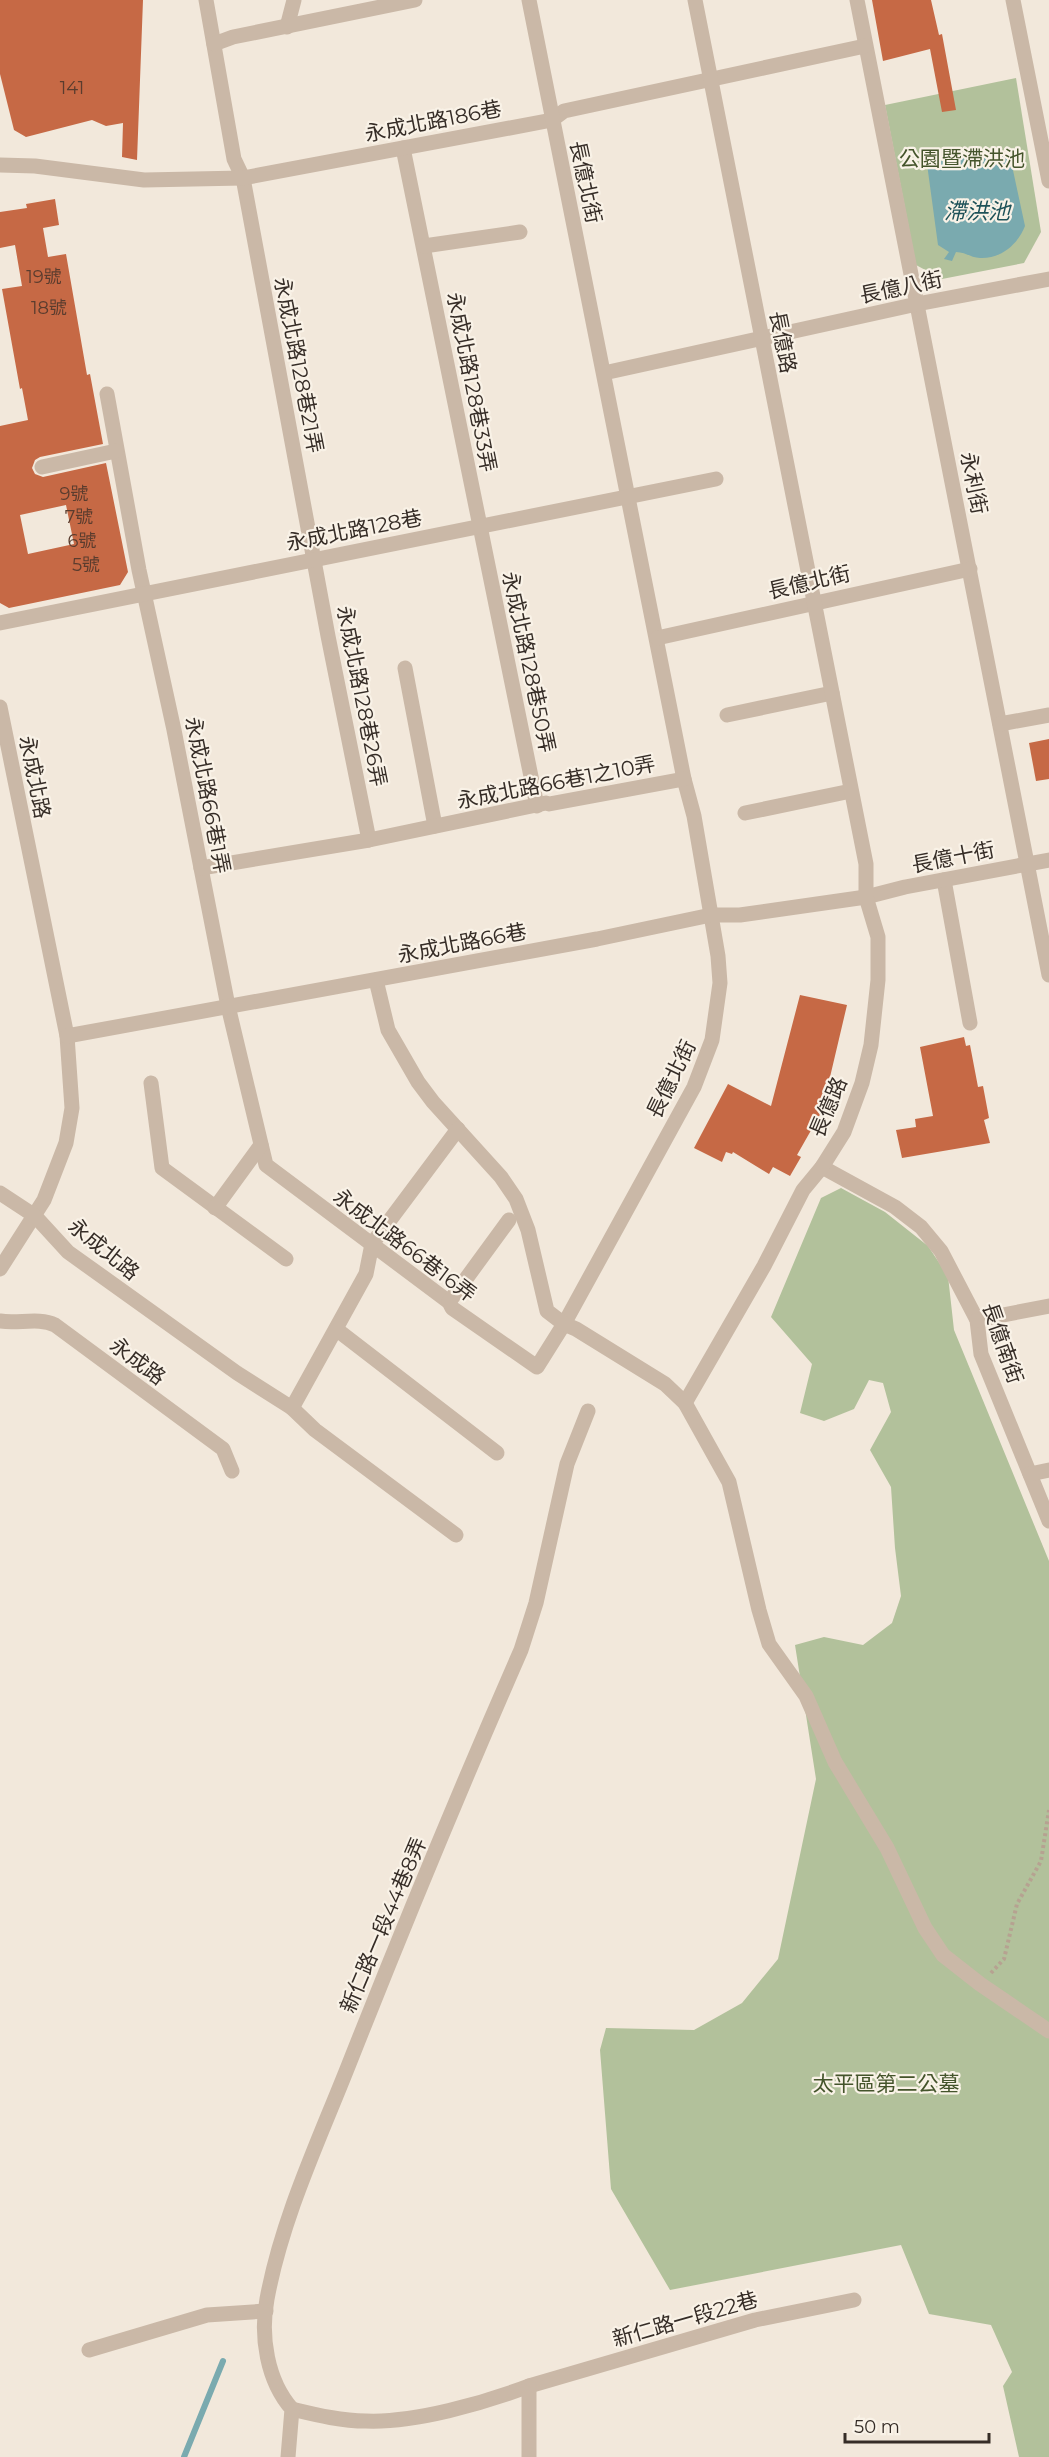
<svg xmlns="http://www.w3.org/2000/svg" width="1049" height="2457" viewBox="0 0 1049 2457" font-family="Montserrat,'Noto Sans TC',sans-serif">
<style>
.green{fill:#b2c19b}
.water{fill:#7aaaaf}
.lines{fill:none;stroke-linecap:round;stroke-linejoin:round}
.stream{stroke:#7aaaaf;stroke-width:6}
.building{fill:#c66945;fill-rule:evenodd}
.path{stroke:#b6a291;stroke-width:4;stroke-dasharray:3 3;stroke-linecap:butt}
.minor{stroke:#cab8a7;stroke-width:15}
.labels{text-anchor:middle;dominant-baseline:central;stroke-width:4.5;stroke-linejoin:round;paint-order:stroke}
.number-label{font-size:18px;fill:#5a3c2e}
.street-label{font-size:21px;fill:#362d27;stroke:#f9f2e7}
.park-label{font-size:21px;fill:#44542b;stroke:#f9f2e7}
.water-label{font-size:22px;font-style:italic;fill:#1d5158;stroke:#f9f2e7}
</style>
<rect width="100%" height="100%" fill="#f2e8db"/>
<!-- green -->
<g class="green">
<path d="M1016,78l25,154 -17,31 -82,16 -26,-14 -31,-160z"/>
<path d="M841,1188l44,24 43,34 20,30 6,54 95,231v896h-30l-16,-71 9,-14 -21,-47 -62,-11 -28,-69 -231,45 -59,-101 -11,-139 6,-22 88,2 48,-27 36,-44 38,-180 -21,-134 29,-8 39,8 29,-22 9,-27 -6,-48 -4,-61 -21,-37 21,-38 -8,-29 -14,-3 -15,29 -30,12 -24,-8 12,-49 -41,-47 50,-119z"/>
</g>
<!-- water -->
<path class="water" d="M994,150c9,0 13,3 17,11l14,65c-7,18 -24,33 -45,32 -8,0 -15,-6 -24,-6l-4,9 -8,-2 5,-7 -11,-7 -11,-81z"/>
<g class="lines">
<!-- stream -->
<path class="stream" d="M184,2457l39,-96"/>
</g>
<!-- building -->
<g class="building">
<path d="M0,0h143l-6,160 -15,-3 1,-34 -17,3 -14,-6 -66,17 -12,-7 -14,-56z"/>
<path d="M872,0h59l8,35 3,-1 14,76 -14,2 -12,-63 -47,12z"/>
<path d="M55,199l4,26 -16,3 5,29 18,-3 21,121 3,-1 13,70 -63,13 -5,3 -3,8 3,6 8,3 63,-14 22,109 -8,13 -111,23 -9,-5v-177l28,-6 -6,-32 -2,1 -18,-100 20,-3 -7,-41 -15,3v-36l27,-4 -1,-4zM66,505l8,39 -46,10 -8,-39z"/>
<path d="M1049,739v40l-13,2 -7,-38z"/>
<path d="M800,995l47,10 -25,106 -25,44 4,2 -11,19 -17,-9 -4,7 -36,-22 -1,2 -6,-2 -4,10 -28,-14 34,-64 43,22z"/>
<path d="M964,1037l2,9 4,-1 8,42 5,-1 6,32 -5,2 6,23 -88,15 -6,-28 20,-3 -1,-8 18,-3 -13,-69z"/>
</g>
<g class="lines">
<!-- path -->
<path class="path" d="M991,1973l13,-14 13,-55 24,-43 8,-51"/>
<!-- minor -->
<g class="minor">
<path d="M206,0l28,159 9,19 85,458 41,204"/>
<path d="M857,0l192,975"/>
<path d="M1013,0l36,181"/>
<path d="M287,27l7,-27"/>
<path d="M214,44l19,-7 182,-37"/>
<path d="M403,148l134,658"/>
<path d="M0,165l35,1 109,14 99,-2 309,-58 12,-9 301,-65"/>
<path d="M424,246l96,-14"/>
<path d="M604,373l313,-69 132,-25"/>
<path d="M107,394l32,176 35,160 54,276 38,159 183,137 3,6 85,59 27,-43 130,-237 18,-47 8,-57 -2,-27 -24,-140 -10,-37 -155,-779"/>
<path d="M42,467l74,-16"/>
<path d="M0,623l716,-144"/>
<path d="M657,638l313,-69"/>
<path d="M405,668l30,158"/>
<path d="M0,707l67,329 5,72 -6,35 -22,57 -44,69"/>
<path d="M727,715l105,-22"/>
<path d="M1000,724l49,-9"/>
<path d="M745,813l106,-22"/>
<path d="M201,868l168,-28 177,-37 3,1 135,-25"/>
<path d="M944,880l26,143"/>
<path d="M376,980l12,50 30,52 15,20 68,75 15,22 12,31 19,81 17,13 12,5 89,55 20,19 44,79 30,128 10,34 37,52 29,66 52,86 38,80 18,27 37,29 69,47"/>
<path d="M67,1036l530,-97 114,-24h29l126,-18 39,-10 144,-27"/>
<path d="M151,1083l11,85 124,91"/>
<path d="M822,1167l73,40 26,20 20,24 36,69 4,34 68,167"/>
<path d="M0,1193l35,23 33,36 169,121 55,35 23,22 141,105"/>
<path d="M215,1208l46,-63"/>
<path d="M449,1302l60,-82"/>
<path d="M977,1320l72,-14"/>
<path d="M0,1321c18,3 39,-4 55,4l168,124 9,22"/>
<path d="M336,1329l161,124"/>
<path d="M685,1403l79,-137 39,-76 19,-23 22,-35 18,-49 9,-38 7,-65v-43l-12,-40v-33l-171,-864"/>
<path d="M292,1408l74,-134 6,-30 86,-115"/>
<path d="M1030,1474l19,-4"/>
<path d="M89,2350l118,-35 59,-4"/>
<path d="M292,2409c25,6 49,12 74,12 49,2 118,-18 163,-35l226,-66 99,-20"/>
<path d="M288,2457l4,-48c-25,-28 -32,-73 -25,-110 15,-81 52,-159 82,-235 55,-139 112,-277 172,-414l15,-47 31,-139 21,-53"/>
<path d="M529,2457v-71"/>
</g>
</g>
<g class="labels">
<!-- number labels -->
<g class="number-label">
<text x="72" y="88">141</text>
<text x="44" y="277">19號</text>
<text x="49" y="308">18號</text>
<text x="74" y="494">9號</text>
<text x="79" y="517">7號</text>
<text x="82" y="541">6號</text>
<text x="86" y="565">5號</text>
</g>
<!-- street labels -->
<g class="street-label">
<text transform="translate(433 121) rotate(-11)">永成北路186巷</text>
<text transform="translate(586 182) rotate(78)">長億北街</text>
<text transform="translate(901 287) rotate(-12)">長億八街</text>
<text transform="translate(783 342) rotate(79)">長億路</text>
<text transform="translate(299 365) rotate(79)">永成北路128巷21弄</text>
<text transform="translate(472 382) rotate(79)">永成北路128巷33弄</text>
<text transform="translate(974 483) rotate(79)">永利街</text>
<text transform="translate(354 530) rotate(-11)">永成北路128巷</text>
<text transform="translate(809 582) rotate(-13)">長億北街</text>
<text transform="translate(529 662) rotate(78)">永成北路128巷50弄</text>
<text transform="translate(362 696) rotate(79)">永成北路128巷26弄</text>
<text transform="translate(35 777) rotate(79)">永成北路</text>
<text transform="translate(556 782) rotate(-11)">永成北路66巷1之10弄</text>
<text transform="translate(208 795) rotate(79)">永成北路66巷1弄</text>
<text transform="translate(953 857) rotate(-11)">長億十街</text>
<text transform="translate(462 943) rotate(-11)">永成北路66巷</text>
<text transform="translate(671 1079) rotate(-64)">長億北街</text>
<text transform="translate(828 1107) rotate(-67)">長億路</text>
<text transform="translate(405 1245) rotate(37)">永成北路66巷16弄</text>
<text transform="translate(104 1249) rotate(39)">永成北路</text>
<text transform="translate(1003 1343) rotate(71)">長億南街</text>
<text transform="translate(138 1361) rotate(37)">永成路</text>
<text transform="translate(383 1925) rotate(-67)">新仁路一段44巷8弄</text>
<text transform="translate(685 2319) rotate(-16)">新仁路一段22巷</text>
</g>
<!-- park labels -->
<g class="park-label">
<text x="962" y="158">公園暨滯洪池</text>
<text x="886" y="2083">太平區第二公墓</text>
</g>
<!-- water labels -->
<g class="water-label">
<text x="977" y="211">滯洪池</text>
</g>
</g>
<!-- scale -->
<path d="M845 2433v9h144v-9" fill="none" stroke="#362d27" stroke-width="3"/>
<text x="854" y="2433" font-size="18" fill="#362d27" stroke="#f9f2e7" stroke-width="4.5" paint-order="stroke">50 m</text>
</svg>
